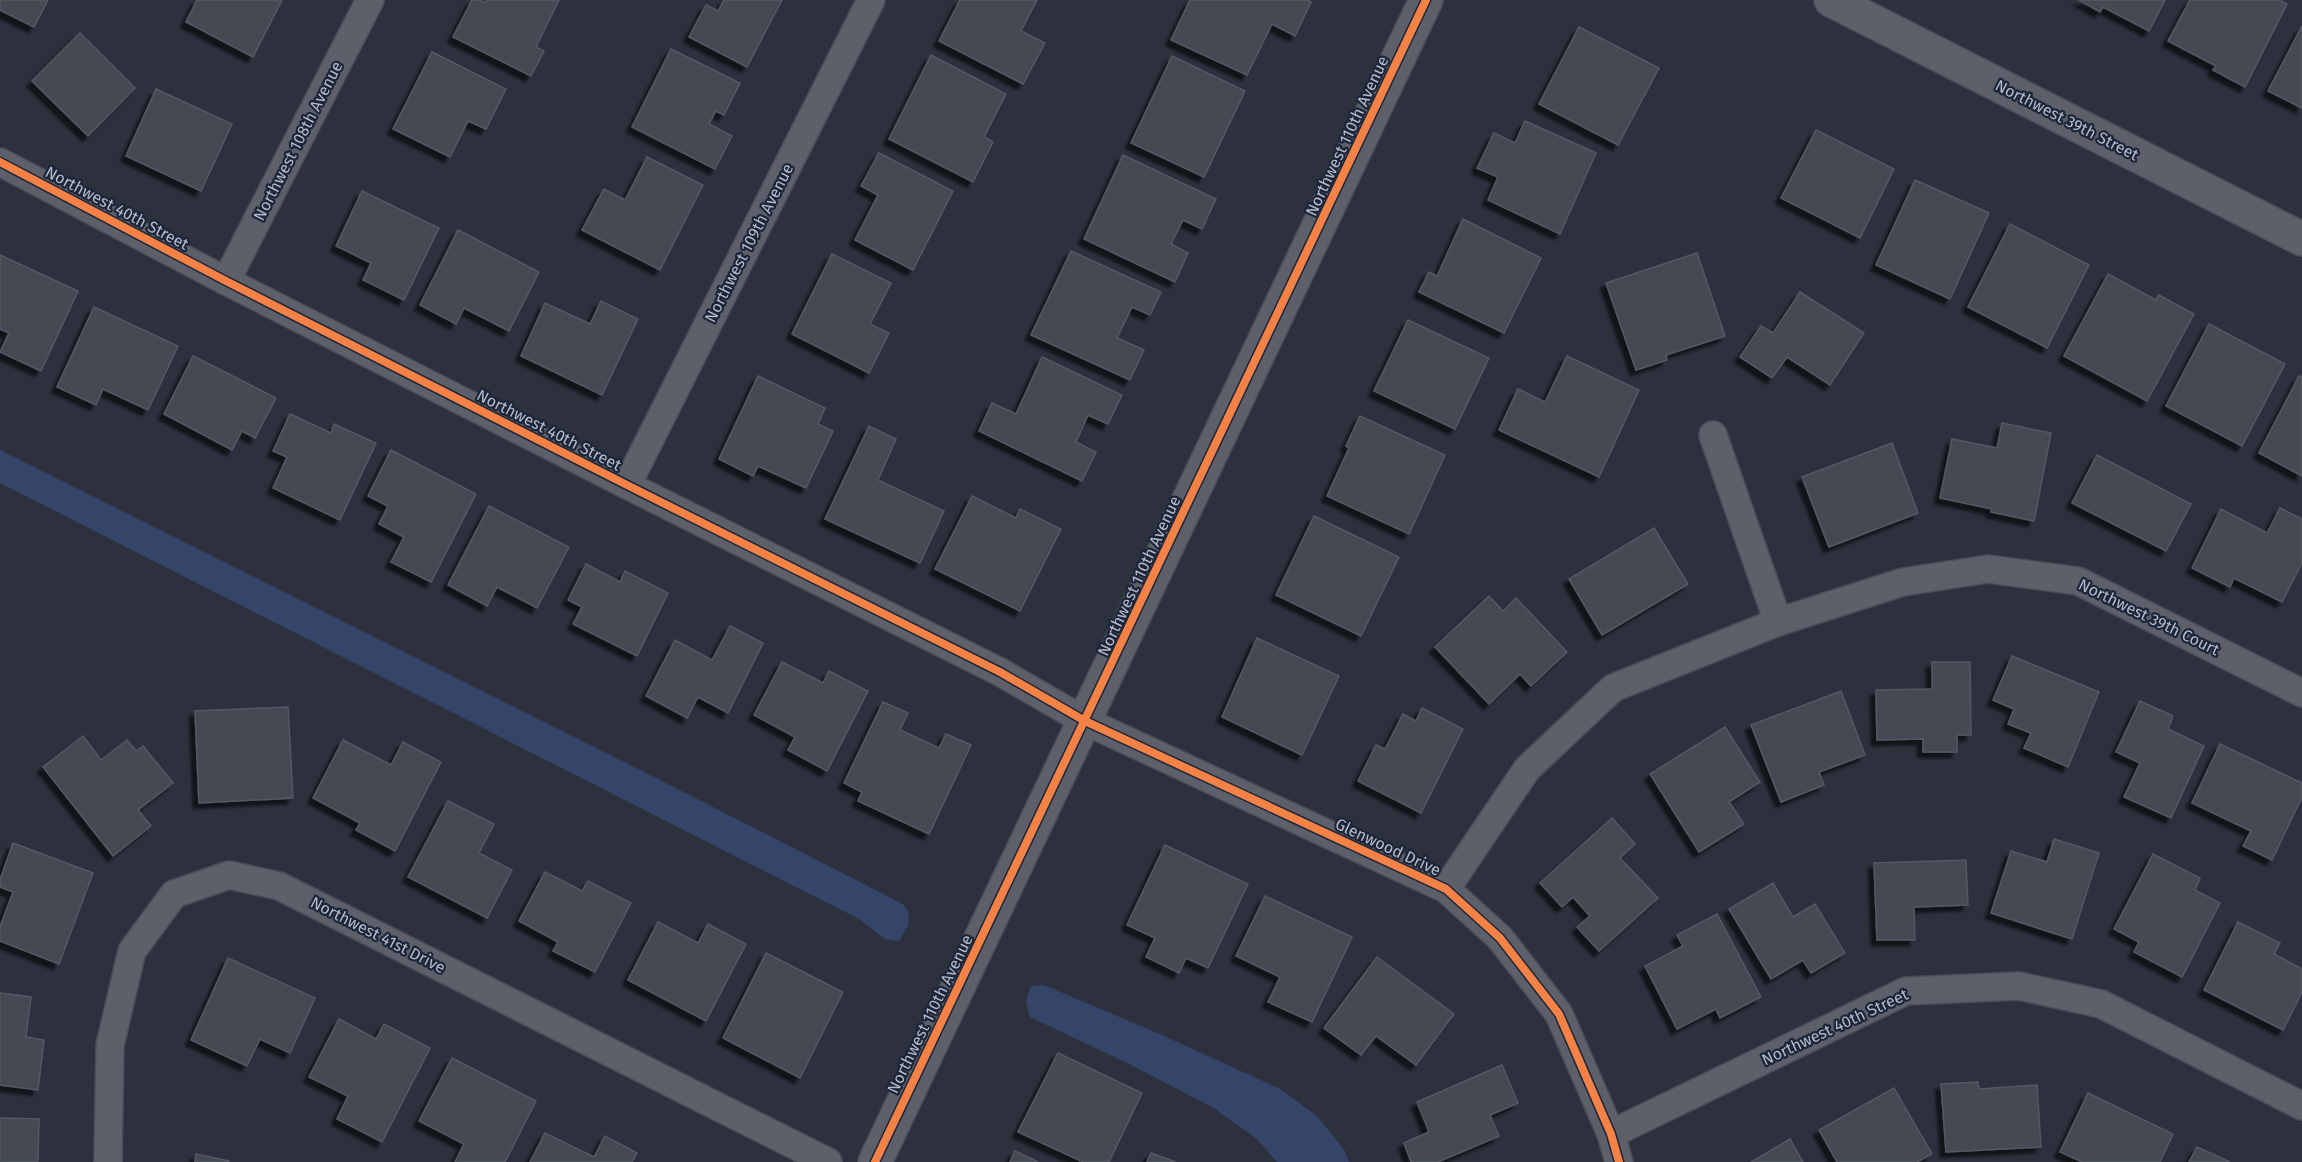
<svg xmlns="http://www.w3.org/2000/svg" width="2302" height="1162" viewBox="0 0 2302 1162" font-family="'Fira Sans',sans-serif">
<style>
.water{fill:#354569}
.building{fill:#444852;stroke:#545964;stroke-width:1.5;filter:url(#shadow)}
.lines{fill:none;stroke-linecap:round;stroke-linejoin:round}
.minor-casing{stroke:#484c56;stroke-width:30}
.tertiary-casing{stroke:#484c56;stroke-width:36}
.minor{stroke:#5d606a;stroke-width:27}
.tertiary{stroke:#5d606a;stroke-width:33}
.cycleway-casing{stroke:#1d2639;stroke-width:11}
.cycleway{stroke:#f48246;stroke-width:8}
.labels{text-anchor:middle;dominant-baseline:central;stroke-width:4.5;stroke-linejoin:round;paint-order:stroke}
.street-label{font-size:16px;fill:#b6bcce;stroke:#1d2639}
</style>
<defs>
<filter id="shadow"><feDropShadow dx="-5.5" dy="5.5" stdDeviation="1.5" flood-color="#0009"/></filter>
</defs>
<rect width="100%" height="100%" fill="#2c313d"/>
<!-- water -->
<g class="water">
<path d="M0,450l652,326 251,128 6,9 -1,13 -9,15 -14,-2 -26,-20 -859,-436z"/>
<path d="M1044,985l118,50 118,54 37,27 28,35 4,11h-72l-20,-23 -45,-32 -83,-43 -99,-47 -4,-16 5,-15z"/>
</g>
<!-- building -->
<g class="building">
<path d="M0,0h48l-14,27 -34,-17z"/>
<path d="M197,0h85l-29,57 -67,-35z"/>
<path d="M472,0h8l5,3 2,-3h72l-23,47 8,4 -13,25 -78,-39z"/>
<path d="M724,0h58l-35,67 -58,-30 17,-32 12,6z"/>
<path d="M960,0h77l-16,31 24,12 -22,41 -84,-43z"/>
<path d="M1190,0h117l4,2 -16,34 -23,-12 -25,51 -76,-35z"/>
<path d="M2079,0h86l-16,31 -46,-24 -3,5z"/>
<path d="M2190,0h89l8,4 -42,83 -32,-17 3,-4 -48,-25z"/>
<path d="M2302,26v82l-34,-17z"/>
<path d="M1579,27l80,41 -41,77 -79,-41z"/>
<path d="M80,33l55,55 -47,48 -56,-55z"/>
<path d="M671,49l69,34 -16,32 -8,-4 -7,13 23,12 -17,33 -83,-42z"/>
<path d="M432,52l74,37 -20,40 -18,-8 -18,36 -57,-28z"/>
<path d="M931,55l75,39 -22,43 9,5 -20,40 -84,-43z"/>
<path d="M1172,56l73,35 -41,86 -73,-34z"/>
<path d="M156,89l76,35 -31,67 -75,-35z"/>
<path d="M1525,121l71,32 -36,81 -72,-34 10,-23 -21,-9 17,-35 21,10z"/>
<path d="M1816,130l78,39 -34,69 -79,-40z"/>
<path d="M879,153l74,38 -40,79 -58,-30 23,-45 -17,-9z"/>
<path d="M1123,155l93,44 -14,30 -19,-9 -12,24 17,9 -13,29 -91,-43z"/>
<path d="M647,157l56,28 -43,85 -78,-40 22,-41 21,11z"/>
<path d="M1915,180l74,33 -39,86 -74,-34z"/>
<path d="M362,191l77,37 -35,72 -41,-20 8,-17 -35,-17z"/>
<path d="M1463,219l78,39 -37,75 -85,-41 10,-20 8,4z"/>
<path d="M2010,224l79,41 -42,83 -79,-41z"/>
<path d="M458,230l81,42 -30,59 -45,-23 -8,16 -36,-19z"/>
<path d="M1071,251l90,41 -11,23 -18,-8 -15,31 27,12 -14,30 -99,-45z"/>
<path d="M1697,253l28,83 -59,19 1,5 -31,10 -30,-87z"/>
<path d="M832,254l59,29 -21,41 19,9 -20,40 -77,-39z"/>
<path d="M0,255l78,36 -37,80 -41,-19 9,-19 -9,-4z"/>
<path d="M2108,274l48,26 3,-5 35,19 -47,87 -83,-45z"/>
<path d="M1800,292l64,41 -34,52 -43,-28 -15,21 -32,-21 21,-31 12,7z"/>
<path d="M601,301l37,18 -36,76 -81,-39 24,-53 45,21z"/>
<path d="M94,307l84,39 -30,64 -45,-21 -7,16 -39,-18z"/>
<path d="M1408,320l81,38 -34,71 -81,-38z"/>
<path d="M2209,324l76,40 -43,82 -76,-40z"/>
<path d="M193,356l83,42 -21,40 -13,-7 -10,19 -68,-36z"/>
<path d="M1567,356l72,34 -40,87 -100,-47 19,-41 27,13z"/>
<path d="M1042,357l80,38 -14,29 -20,-9 -12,27 20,10 -14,29 -103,-50 13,-28 24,11z"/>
<path d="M758,376l67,32 -7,16 15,7 -27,57 -48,-22 -5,10 -34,-17z"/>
<path d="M2299,376l3,1v99l-43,-23z"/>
<path d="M290,414l41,19 3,-9 42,19 -36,77 -67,-32 14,-31 -14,-6z"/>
<path d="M1360,416l85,39 -36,79 -82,-38 22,-48 -3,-2z"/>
<path d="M2002,423l49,10 -17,88 -43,-9 1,-3 -52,-11 12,-59 45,9z"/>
<path d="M869,426l27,13 -18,41 66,31 -24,52 -95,-44z"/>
<path d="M1892,443l26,70 -89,34 -27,-70z"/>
<path d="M391,450l85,44 -45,88 -40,-20 13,-25 -25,-13 9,-18 -20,-10z"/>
<path d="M2097,455l94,49 -25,47 -94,-48z"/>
<path d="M972,496l44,22 4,-9 41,20 -41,82 -85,-42z"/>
<path d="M489,506l80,41 -32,61 -40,-21 -10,19 -39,-21z"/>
<path d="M2280,508l22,11v44l-20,39 -48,-24 -4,9 -38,-19 29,-59 46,24z"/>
<path d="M1314,516l85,41 -38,79 -85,-41z"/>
<path d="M1654,528l34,56 -86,51 -33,-56z"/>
<path d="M586,564l34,18 5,-11 43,22 -31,63 -64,-32 9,-17 -14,-7z"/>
<path d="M1489,596l14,15 13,-13 51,54 -36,34 -11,-12 -31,30 -54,-57z"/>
<path d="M730,626l33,17 -35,70 -30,-16 -11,21 -41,-22 29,-56 37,20z"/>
<path d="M1257,638l82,38 -37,79 -80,-38z"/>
<path d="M2012,656l87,36 -31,75 -44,-19 7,-15 -23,-9 6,-15 -21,-9z"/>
<path d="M782,662l41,21 6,-12 39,20 -41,80 -39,-21 7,-13 -41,-22z"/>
<path d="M1932,662h38l1,73h-14v17h-34v-13l-46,1 -1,-50 56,-1z"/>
<path d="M1841,691l24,64 -46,17 5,13 -43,17 -30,-77z"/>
<path d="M2140,701l33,15 -5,13 36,17 -33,72 -47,-21 16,-34 -24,-11z"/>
<path d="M883,702l25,11 -8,17 39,18 7,-14 25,11 -42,89 -71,-33 4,-9 -18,-9z"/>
<path d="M288,707l5,91 -94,5 -4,-92z"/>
<path d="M1422,708l41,21 -42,84 -63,-32 18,-36 9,4 18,-35 13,7z"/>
<path d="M1725,727l35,55 -31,20 15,22 -45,28 -49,-78z"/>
<path d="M83,736l18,24 26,-20 9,11 7,-5 30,37 -35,27 13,16 -38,30 -70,-89z"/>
<path d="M343,740l48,25 12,-23 38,20 -46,89 -39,-21 4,-7 -47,-25z"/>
<path d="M2220,744l82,39v14l-30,63 -29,-14 8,-15 -59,-28z"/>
<path d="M448,801l46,23 -15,29 33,17 -25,48 -79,-41z"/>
<path d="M1612,818l23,26 -15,14 38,40 -59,53 -22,-24 13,-11 -17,-19 -11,10 -22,-24z"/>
<path d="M2054,839l45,14 -27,86 -81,-26 20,-62 36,11z"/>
<path d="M13,843l80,30 -34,91 -59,-23v-14l13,-35 -13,-5v-7z"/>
<path d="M1165,845l83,39 -40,84 -22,-10 -7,15 -33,-16 9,-19 -28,-13z"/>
<path d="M2153,854l47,24 -5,12 25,13 -38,74 -48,-25 5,-10 -25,-13z"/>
<path d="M1966,860l2,45 -54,2 1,33h-38l-3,-77z"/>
<path d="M545,872l37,19 6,-10 43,22 -36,69 -42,-21 5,-9 -39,-21z"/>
<path d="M1773,883l20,34 22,-13 30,49 -34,20 -8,-13 -32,19 -42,-70z"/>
<path d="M1265,896l87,41 -40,85 -44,-20 12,-25 -44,-21z"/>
<path d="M1717,914l44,83 -41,21 -4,-9 -39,20 -32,-63 38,-20 -6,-11z"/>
<path d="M658,922l40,21 10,-19 38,20 -40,77 -78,-41z"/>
<path d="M2238,922l42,21 -6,11 28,15v23l-19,38 -79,-40z"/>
<path d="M766,953l77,39 -43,86 -77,-40z"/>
<path d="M1377,957l77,57 -38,51 -40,-29 -15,19 -37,-27z"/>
<path d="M228,958l87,40 -25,55 -30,-14 -13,27 -56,-26z"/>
<path d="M0,993l31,4 -5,40 18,3 -6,50 -38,-5z"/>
<path d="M339,1019l37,20 8,-15 46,24 -48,94 -45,-23 11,-23 -39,-19z"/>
<path d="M1058,1053l84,40 -33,69h-26l-65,-30z"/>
<path d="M452,1058l84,43 -31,61h-50l9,-18 -45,-23z"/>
<path d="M1502,1065l16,38 -28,12 9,21 -61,26h-27l-7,-19 25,-11 -12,-30z"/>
<path d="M1978,1082l1,7 58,-4 4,62 -95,5 -5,-68z"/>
<path d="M1894,1088l38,66 -15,8h-80l-18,-32z"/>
<path d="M2088,1093l85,41 -13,28h-78l-22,-10z"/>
<path d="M0,1118l39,1 -1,43h-38z"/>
<path d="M545,1133l49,24 11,-21 32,17 -5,9h-102z"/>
<path d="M1790,1139l13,23h-52z"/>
<path d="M2197,1147l33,15h-41z"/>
<path d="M1015,1151l23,11h-28z"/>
<path d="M1151,1153l25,9h-29z"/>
<path d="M196,1154l33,7 -1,1h-33z"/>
</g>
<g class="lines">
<defs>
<g id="minor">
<path d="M0,162l226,119 401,204 373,187 85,49 361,168 54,49 59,76 52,120 8,28"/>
<path d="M226,281l144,-281"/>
<path d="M1713,435l65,187"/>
<path d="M627,485l244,-485"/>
<path d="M1446,889l81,-120 86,-81 165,-66 125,-40 85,-13 90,12 224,112"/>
<path d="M1611,1134l295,-143 113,-5 82,18 201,102"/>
<path d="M108,1162l2,-117 22,-94 42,-57 55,-19 50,11 549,276"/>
</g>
<g id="tertiary">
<path d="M1831,0l471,239"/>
<path d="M875,1162l551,-1162"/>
</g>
</defs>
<!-- minor casing -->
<use href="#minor" class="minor-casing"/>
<!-- tertiary casing -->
<use href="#tertiary" class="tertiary-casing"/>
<!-- minor -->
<use href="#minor" class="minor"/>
<!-- tertiary -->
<use href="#tertiary" class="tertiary"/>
<defs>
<g id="cycleway">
<path d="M0,162l226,119 401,204 373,187 85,49 361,168 54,49 59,76 52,120 8,28"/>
<path d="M875,1162l551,-1162"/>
</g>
</defs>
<!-- cycleway casing -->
<use href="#cycleway" class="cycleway-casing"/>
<!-- cycleway -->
<use href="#cycleway" class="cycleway"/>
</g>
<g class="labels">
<!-- street labels -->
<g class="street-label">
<text transform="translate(2067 120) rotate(27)">Northwest 39th Street</text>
<text transform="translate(1347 136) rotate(-65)">Northwest 110th Avenue</text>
<text transform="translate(298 141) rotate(-63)">Northwest 108th Avenue</text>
<text transform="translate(117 208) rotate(28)">Northwest 40th Street</text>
<text transform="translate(749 243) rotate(-63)">Northwest 109th Avenue</text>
<text transform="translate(549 430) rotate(27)">Northwest 40th Street</text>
<text transform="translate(1139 576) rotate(-65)">Northwest 110th Avenue</text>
<text transform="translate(2149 617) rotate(26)">Northwest 39th Court</text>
<text transform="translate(1388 847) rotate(25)">Glenwood Drive</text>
<text transform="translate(378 935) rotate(27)">Northwest 41st Drive</text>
<text transform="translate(930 1014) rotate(-64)">Northwest 110th Avenue</text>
<text transform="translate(1835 1027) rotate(-25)">Northwest 40th Street</text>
</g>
</g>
</svg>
